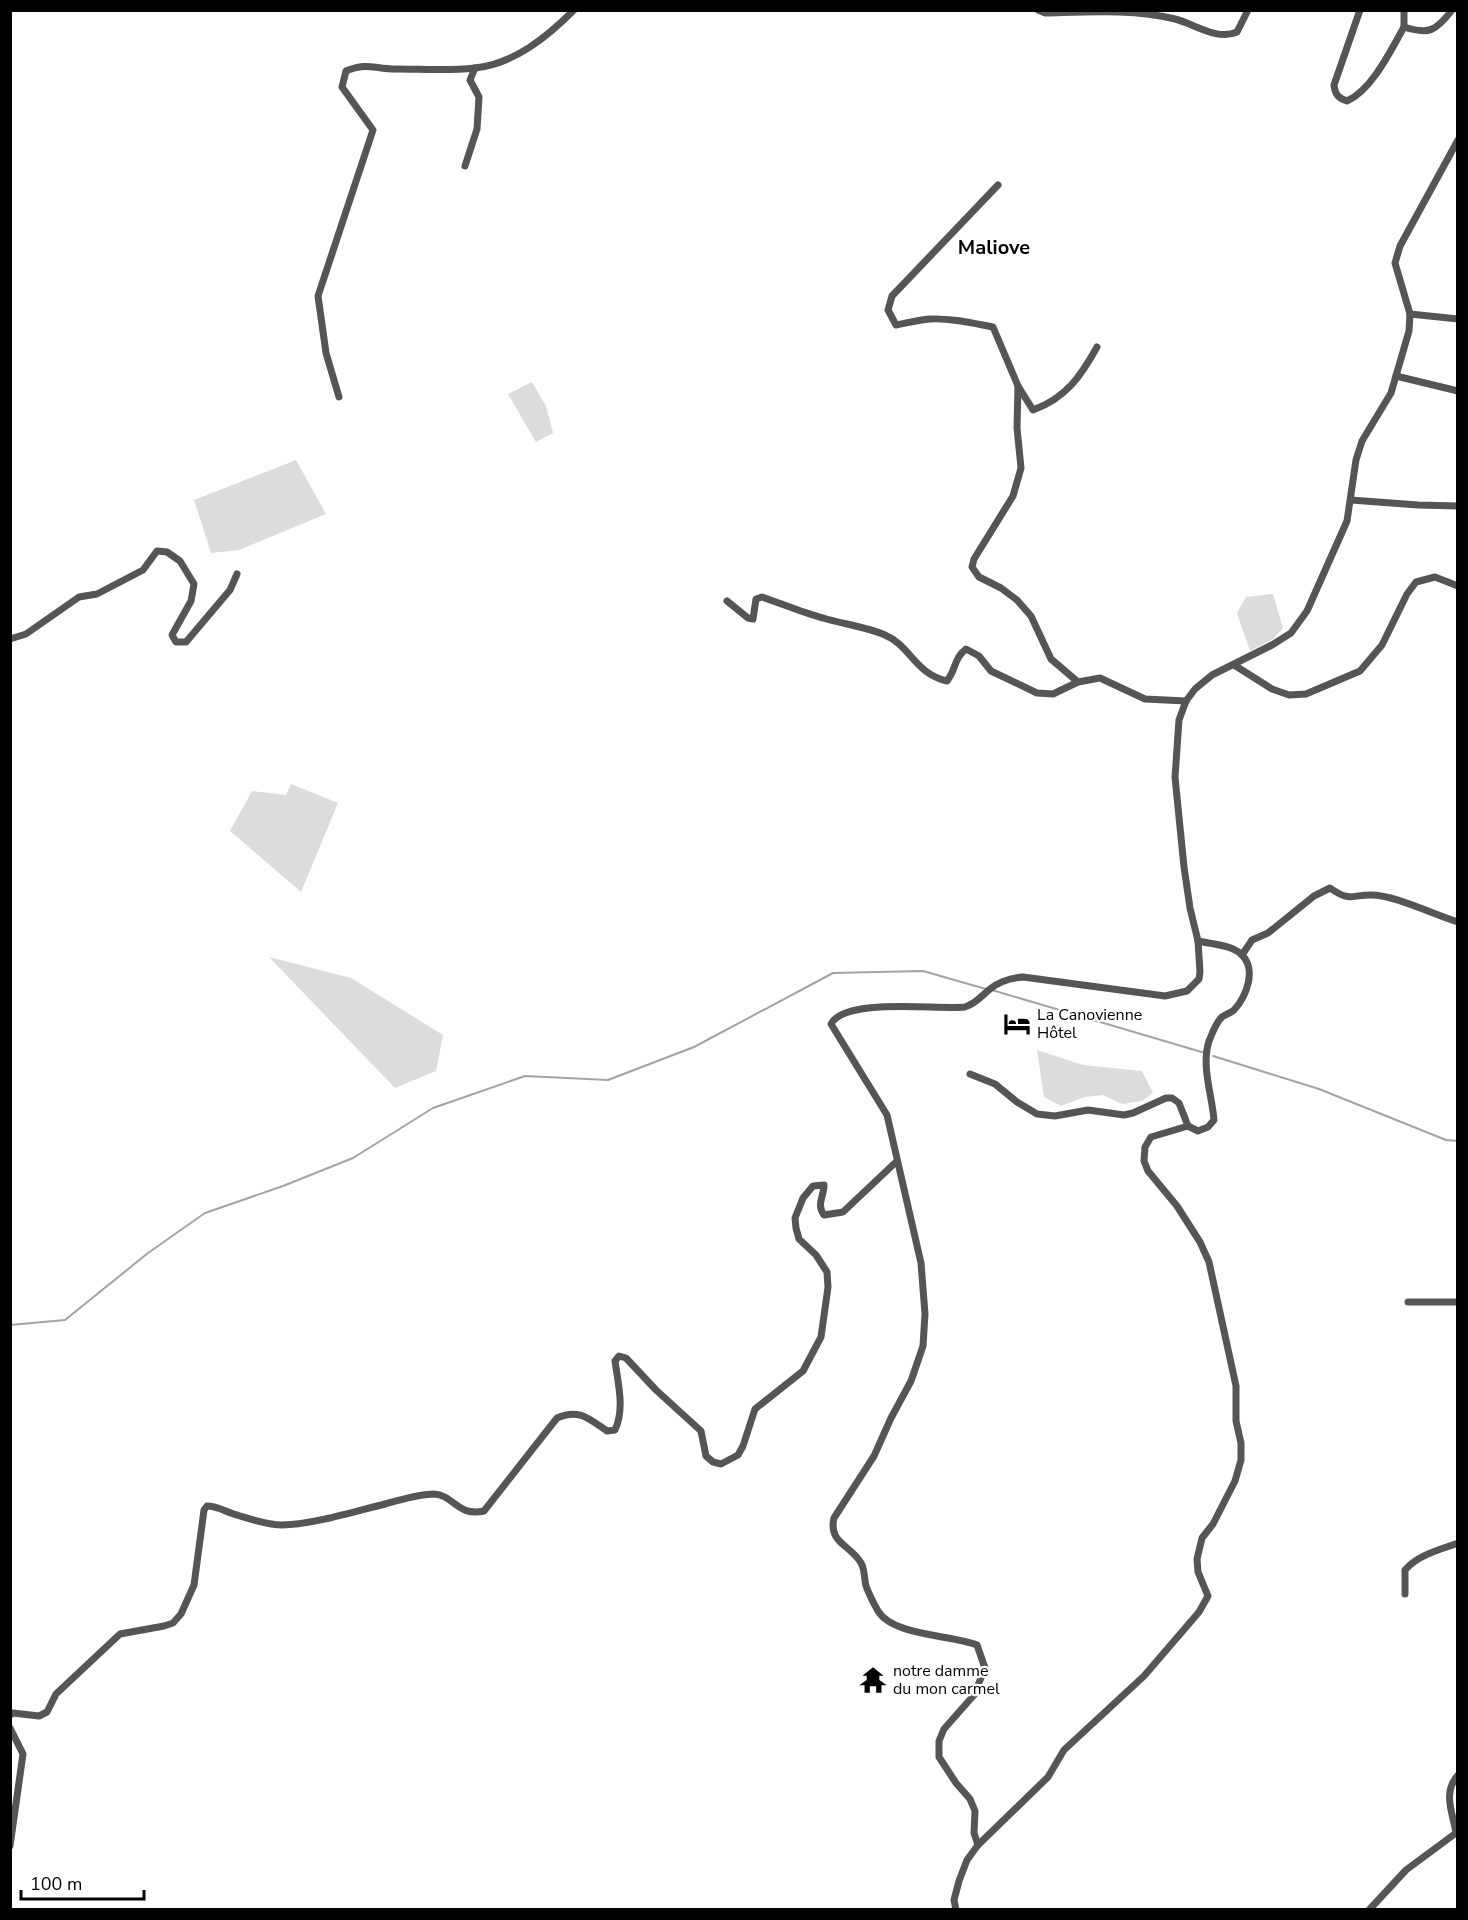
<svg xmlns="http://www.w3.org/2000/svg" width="1468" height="1920" viewBox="0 0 1468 1920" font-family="'Nunito Sans',sans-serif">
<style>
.green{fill:#dcdcdc}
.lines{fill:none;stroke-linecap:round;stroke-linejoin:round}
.stream{stroke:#a3a3a3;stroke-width:2}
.street{stroke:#555;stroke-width:7}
.labels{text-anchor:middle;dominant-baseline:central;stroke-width:4.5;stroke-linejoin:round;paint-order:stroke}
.poi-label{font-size:16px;fill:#000;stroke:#fff;text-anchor:start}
.quarter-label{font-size:20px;font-weight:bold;fill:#000;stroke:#fff}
</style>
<rect width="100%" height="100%" fill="#fff"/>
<!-- green -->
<g class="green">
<path d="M532,382l14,24 7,27 -17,9 -28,-48z"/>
<path d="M296,460l30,54 -87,36 -28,3 -17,-53z"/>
<path d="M1273,594l10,34 -10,11 -23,12 -13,-38 9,-16z"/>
<path d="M291,784l47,19 -37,89 -71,-61 22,-40 34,4z"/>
<path d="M269,957l82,21 92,57 -7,36 -41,17z"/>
<path d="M1037,1050l46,15 59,6 11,22 -11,8 -20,3 -19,-9 -18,2 -24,9 -17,-9z"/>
</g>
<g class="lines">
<!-- stream -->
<g class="stream">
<path d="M992,990l213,63"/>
<path d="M1213,1056l106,33 127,51 12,1"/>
<path d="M10,1325l55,-5 83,-67 57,-40 78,-27 70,-28 80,-50 92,-32 83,4 86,-33 139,-74 90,-2 63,18"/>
</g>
<!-- street -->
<g class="street">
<path d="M1038,10l7,3c44,-1 87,-4 130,6 20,5 42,22 62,13l11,-22"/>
<path d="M1360,10l-26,75c1,9 4,13 13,16 25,-11 44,-51 57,-74"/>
<path d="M1404,10v17c25,8 32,4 48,-17"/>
<path d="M465,166l12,-37 2,-32 -9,-17 5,-12"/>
<path d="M998,185l-106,111 -4,14 8,15c11,-2 22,-5 34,-6 21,-1 42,4 63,8l25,59 15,24c33,-12 48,-34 64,-63"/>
<path d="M1410,314l48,5"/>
<path d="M1396,376l62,15"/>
<path d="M1018,386l-1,42 4,40 -8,28 -39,63 -2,8 7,10 22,11 16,12 14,16 20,43 27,23"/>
<path d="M339,397l-13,-44 -8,-57 55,-166 -31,-43 4,-16c21,-9 28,-2 50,-2 26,0 53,2 79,-1 39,-4 72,-31 99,-58"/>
<path d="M1351,500l67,5 40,1"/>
<path d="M727,601l21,17 5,1 3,-20 6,-2c21,7 41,16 61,21 20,6 44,9 62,17 26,11 29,38 62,46 9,-11 7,-23 19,-32l13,7 12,15 46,22 16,1 25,-12 22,-4 45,21 41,2"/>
<path d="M10,639l16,-5 53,-37 18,-3 46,-24 14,-19 10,1 13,9 14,23 -3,17 -19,34 4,7h10l44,-52 7,-16"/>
<path d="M1234,665l38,24 17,6 17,-1 54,-23 22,-26 25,-51 9,-12 19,-5 23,9"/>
<path d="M1242,955l10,-15 16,-7 46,-37 16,-8c20,14 20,7 41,7 24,0 61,19 87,27"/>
<path d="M970,1074l25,10 22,18 20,12 18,2 33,-6 36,5 9,-2 33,-15h6l7,5 9,23 10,5 10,-4 6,-7c-2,-25 -13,-54 -5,-79 3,-7 7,-19 13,-24 4,-3 9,-4 12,-7 12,-13 23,-40 8,-55 -9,-10 -31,-11 -44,-14"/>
<path d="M1408,1302h50"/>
<path d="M1405,1594v-24c13,-15 34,-20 53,-27"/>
<path d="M10,1715l3,-2 26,3 8,-4 9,-18 64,-60 44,-8 9,-3 8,-9 13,-29 10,-75 3,-4c11,0 19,6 30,9 13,4 31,10 45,10 32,-1 71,-13 103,-21 16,-4 33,-10 49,-10 20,1 23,23 50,17l73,-93c22,-10 32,1 50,13l8,-1c10,-21 3,-47 0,-69l4,-5 7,2 30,32 45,41 5,25 7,6 8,2 17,-9 5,-9 12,-37 48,-38 18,-34 7,-50 -1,-15 -11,-17 -17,-16 -3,-11 -1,-10 8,-20 10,-12 11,-1c0,12 -8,19 0,30l19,-3 54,-51"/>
<path d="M10,1728l13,26 -13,92"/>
<path d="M978,1845l-4,-12 1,-22 -5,-12 -14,-16 -17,-26v-16l5,-12 30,-34 11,-27 -8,-23c-25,-10 -84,-9 -99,-34 -4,-7 -9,-17 -12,-25 -2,-7 -1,-17 -5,-23 -10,-18 -33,-20 -27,-45l40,-62 17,-38 20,-37 12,-35 2,-32 -4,-51 -34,-148 -56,-91c14,-27 106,-14 134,-17 12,-4 16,-11 25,-18 10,-8 21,-11 33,-12l142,19 22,-5 12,-12 1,-7 -2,-31 -8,-33 -6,-41 -9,-90 4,-57 7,-19 9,-12 17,-14 60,-30 19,-12 16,-22 40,-90 9,-61 6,-19 29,-48 18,-62 1,-17 -15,-51 5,-17 58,-106"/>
<path d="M956,1910l-2,-10 5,-19 8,-21 11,-15 70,-68 16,-27 80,-74 55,-64 9,-16 -10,-24 -1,-13 5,-21 11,-14 22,-43 6,-21v-17l-5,-22v-35l-27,-124 -9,-20 -23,-36 -29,-35 -4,-10 1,-14 6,-10 37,-11"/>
<path d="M1369,1910l37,-40 50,-37c-3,-20 -14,-40 2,-58"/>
</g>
</g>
<!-- icons -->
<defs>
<symbol id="hotel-bare" viewBox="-9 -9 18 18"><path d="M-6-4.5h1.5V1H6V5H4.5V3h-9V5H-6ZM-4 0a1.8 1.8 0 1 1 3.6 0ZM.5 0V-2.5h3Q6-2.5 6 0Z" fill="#000" stroke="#fff" stroke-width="2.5" paint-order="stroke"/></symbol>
<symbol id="temple-bare" viewBox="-9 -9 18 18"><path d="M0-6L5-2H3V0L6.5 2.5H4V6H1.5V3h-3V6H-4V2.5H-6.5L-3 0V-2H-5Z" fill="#000" stroke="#fff" stroke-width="2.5" paint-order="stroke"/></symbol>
</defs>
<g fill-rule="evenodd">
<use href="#hotel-bare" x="998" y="1005" width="38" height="38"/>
<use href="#temple-bare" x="854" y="1661" width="38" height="38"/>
</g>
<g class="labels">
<!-- poi labels -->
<g class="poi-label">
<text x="1037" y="1015">La Canovienne<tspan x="1037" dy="18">Hôtel</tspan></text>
<text x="893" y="1671">notre damme<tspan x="893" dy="18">du mon carmel</tspan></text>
</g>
<!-- quarter labels -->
<g class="quarter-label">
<text x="994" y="247">Maliove</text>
</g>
</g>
<!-- border -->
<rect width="1468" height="1920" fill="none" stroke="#000000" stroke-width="24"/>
<!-- scale -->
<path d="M21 1890v9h123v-9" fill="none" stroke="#000000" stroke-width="3"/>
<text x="30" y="1890" font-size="18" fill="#000000" stroke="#ffffff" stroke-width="4.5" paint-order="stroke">100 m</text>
</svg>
